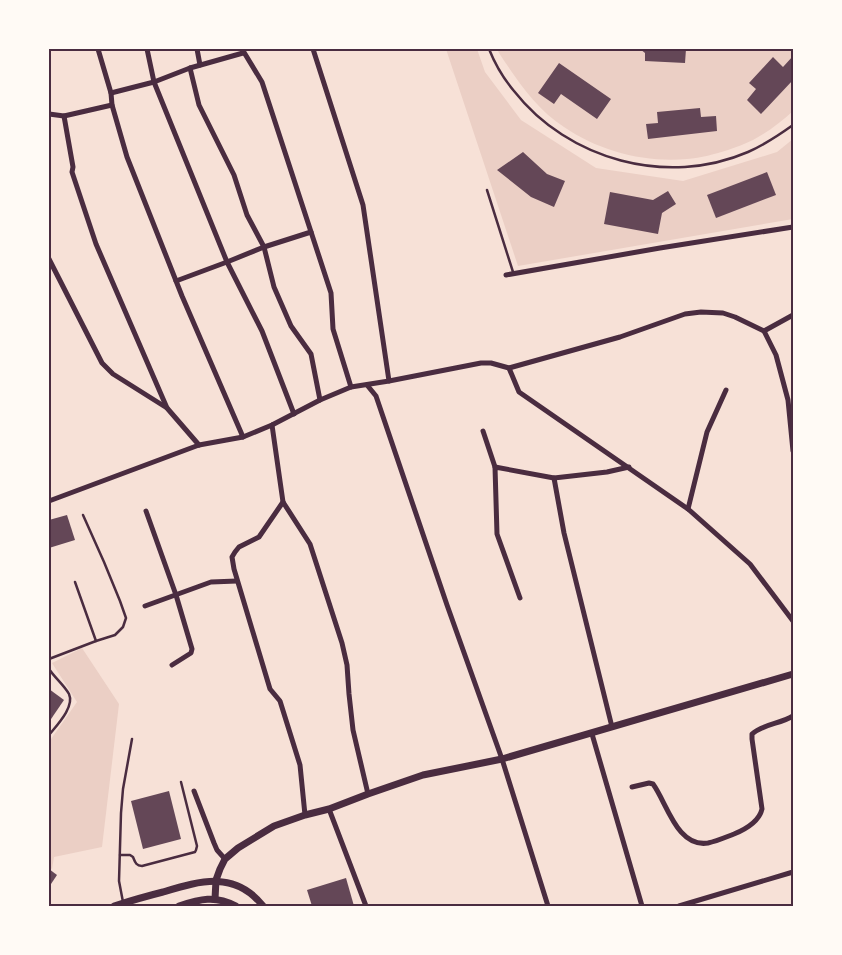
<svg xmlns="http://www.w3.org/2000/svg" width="842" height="955" viewBox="0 0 842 955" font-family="'Work Sans',sans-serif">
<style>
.green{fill:#ebcfc5}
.building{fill:#644757}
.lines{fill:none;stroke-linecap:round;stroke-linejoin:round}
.service{stroke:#4a2c40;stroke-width:2.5}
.minor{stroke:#4a2c40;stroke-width:5}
.secondary{stroke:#4a2c40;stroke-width:7}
.neatline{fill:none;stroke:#4a2c40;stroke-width:2}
</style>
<rect width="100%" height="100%" fill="#f7e1d7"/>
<!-- green -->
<g class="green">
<path d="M446,49h31l8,23 36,48 75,48 87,13 94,-29 16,-13v80l-275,47z"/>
<path d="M497,49h296v62c-12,11 -25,21 -40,29 -8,4 -17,7 -25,10 -13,4 -27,8 -41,9 -42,4 -88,-8 -123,-32 -28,-18 -47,-47 -65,-74z"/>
<path d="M82,648l37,56 -17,143 -48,10 -2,12 -3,-2v-125l28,-40 -25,-39z"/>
</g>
<!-- building -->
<g class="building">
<path d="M640,49h46l-1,14 -40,-2v-8z"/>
<path d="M793,56v24l-32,34 -14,-14 9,-11 -7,-6 24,-26 10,10z"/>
<path d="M559,63l52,36 -14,20 -36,-25 -7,10 -16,-11z"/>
<path d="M700,108l1,9 15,-1 1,15 -69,8 -2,-15 12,-1 -1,-11z"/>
<path d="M523,152l24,22 18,7 -11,26 -23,-10 -34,-27z"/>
<path d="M767,172l9,23 -60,23 -9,-23z"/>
<path d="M668,191l8,13 -14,9 -4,21 -54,-10 6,-32 43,8z"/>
<path d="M67,515l8,25 -26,8v-28z"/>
<path d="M49,689l15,11 -15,22z"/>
<path d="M169,791l12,48 -38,10 -12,-48z"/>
<path d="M49,869l8,6 -8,12z"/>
<path d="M346,878l8,28h-42l-5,-16z"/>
</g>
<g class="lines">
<!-- service -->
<g class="service">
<path d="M489,49c6,15 14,29 25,42 54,69 153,96 234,61 16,-7 31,-17 45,-27"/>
<path d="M487,190l26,82"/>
<path d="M75,582l21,59"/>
<path d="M49,659l47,-18 19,-6 8,-8 3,-9 -6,-17 -16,-39 -21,-47"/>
<path d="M49,669c6,9 15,16 20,25 6,13 -13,32 -20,41"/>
<path d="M120,855h10l3,2c2,5 3,9 9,9l53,-14 1,-2 1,-4 -16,-64"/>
<path d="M123,902l-4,-21 2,-68 2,-24 9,-50"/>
</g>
<!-- minor -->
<g class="minor">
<path d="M98,49l13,44 1,12 15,52 55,139 61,141"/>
<path d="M147,49l7,33 73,180 35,69 32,83"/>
<path d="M197,49l3,16"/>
<path d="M242,49l20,33 69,211 2,36 18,58"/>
<path d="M313,49l50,156 26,176"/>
<path d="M190,68l9,37 35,70 13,40 17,32 10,40 17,39 20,28 9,46"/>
<path d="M111,93l43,-11 36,-14 53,-15"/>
<path d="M49,114l15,2 48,-11"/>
<path d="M64,116l9,51 -1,5 24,72 71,164 32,37"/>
<path d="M49,259l53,104 11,11 54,34"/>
<path d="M506,275l154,-27 133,-21"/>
<path d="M176,281l51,-19 37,-15 47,-15"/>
<path d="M764,331l29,-16"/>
<path d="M509,368l10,24 169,117 62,55 43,57"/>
<path d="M367,385l9,11 71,209 55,154 46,147"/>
<path d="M272,425l11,77 27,42 32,99 5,22 2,29 4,36 15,64"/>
<path d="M483,431l12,36"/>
<path d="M554,478l10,55 48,194"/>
<path d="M49,501l150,-56 44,-8 29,-12 48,-25 31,-13 38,-6 92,-18h10l18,5 111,-31 65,-23 16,-2 22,1 12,4 29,14 12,24 12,45 5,51"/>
<path d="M283,502l-24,35 -20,10 -4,5 -3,5 2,12 36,120 10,12 20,64 5,50"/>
<path d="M688,509l19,-77 19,-42"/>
<path d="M146,511l30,84 16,54 -1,4 -19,12"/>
<path d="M520,598l-23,-64 -2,-67 59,11 53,-6 22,-5"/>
<path d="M145,606l66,-24 26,-1"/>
<path d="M592,734l50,172"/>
<path d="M632,787l17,-4 4,1c14,19 24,64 55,59 9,-2 18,-6 26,-9 12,-5 25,-12 28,-25l-10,-70v-5c11,-10 28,-10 41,-18"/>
<path d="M194,791l20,52 3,7 8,9"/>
<path d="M329,809l37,97"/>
<path d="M679,906l114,-34"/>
</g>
<!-- secondary -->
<g class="secondary">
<path d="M215,899l1,-19 4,-11 5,-10 13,-11 36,-22 31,-11 24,-6 39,-15 55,-19 79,-16 291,-85"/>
<path d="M114,906c16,-5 33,-10 49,-14 37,-11 72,-22 100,14"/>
<path d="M179,906c21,-7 36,-11 57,0"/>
</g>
</g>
<!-- border -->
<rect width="842" height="955" fill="none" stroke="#fffaf5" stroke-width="100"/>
<rect x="50" y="50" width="742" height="855" class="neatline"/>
</svg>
